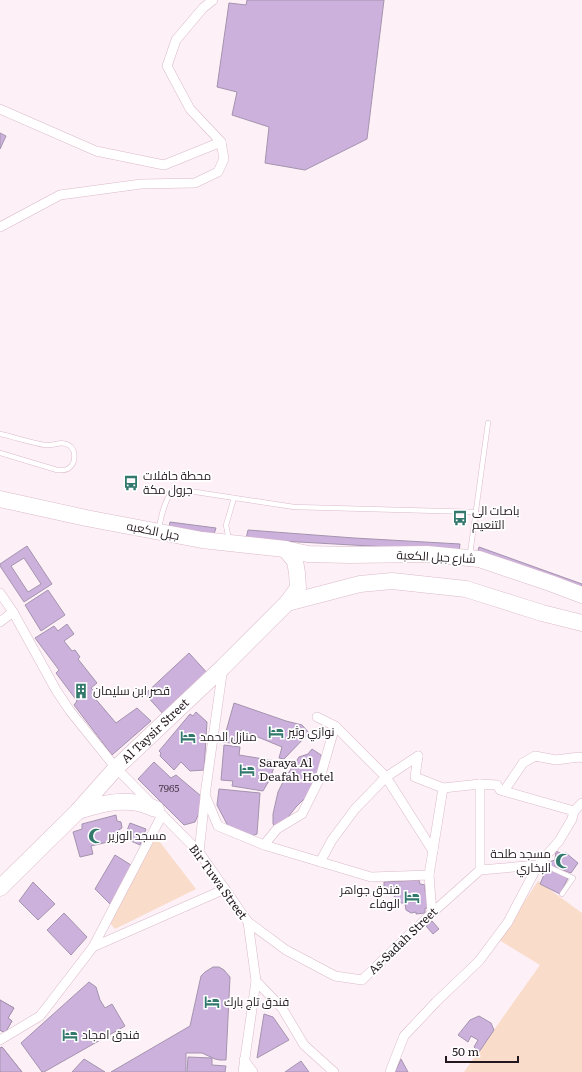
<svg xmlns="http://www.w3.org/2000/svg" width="582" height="1072" viewBox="0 0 582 1072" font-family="Literata,Cairo,serif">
<rect width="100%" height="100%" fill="#fdf0f6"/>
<!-- green -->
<g fill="#fadccb">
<path d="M156,837L196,889L115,929L110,923Z"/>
<path d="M538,881L582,913V1072H464L540,965L499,940Z"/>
</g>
<!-- building -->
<g fill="#cdb1dd" stroke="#a493ae" fill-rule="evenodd">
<path d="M247,0H384L367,139L305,170L265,163L269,127L232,115L237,92L217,87L229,3L246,5Z"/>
<path d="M0,133L6,136L0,149Z"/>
<path d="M170,522L216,528L214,534L169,527Z"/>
<path d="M248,530L354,538L460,544L459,551L246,539Z"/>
<path d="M27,546L52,584L24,602L0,566V564ZM24,558L41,584L28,592L11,566Z"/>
<path d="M479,547L582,584V590L477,554Z"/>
<path d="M48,590L65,615L41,631L25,605Z"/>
<path d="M67,624L74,634L64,641L72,651L75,650L80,657L78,659L97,683L91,688L96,693L93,696L116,723L137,708L151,721L112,755L74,705L77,701L56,673L59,670L35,638L54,626L58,631Z"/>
<path d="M189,653L209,675L165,716L145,694Z"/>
<path d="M234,703L286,721L302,725L309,733L284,759L279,758L282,747L241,730L239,744L223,742Z"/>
<path d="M196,712L207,722L204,770L190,771L181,762L174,770L160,756L161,753L159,751L190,714L193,716Z"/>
<path d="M224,745L240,747L239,755L276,761L270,779L263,791L232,786L233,781L221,780Z"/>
<path d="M312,749L321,755L322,762L311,792L296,807L281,826L276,828L273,824V814L278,792L285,778L299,757L308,754Z"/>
<path d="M154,762L171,778L176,775L201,796L199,813L195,822L184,825L138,779Z"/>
<path d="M219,789L260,793L257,834L252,836L229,828L217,805Z"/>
<path d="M116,815L117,821L121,822L122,828L117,831L116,840L91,846L93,854L80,857L73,832L82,829V824Z"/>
<path d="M130,823L146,829L140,845L124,838Z"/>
<path d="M556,851L562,854L566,853L578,863L571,873L551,866L549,864V862L555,860Z"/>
<path d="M115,855L131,865L111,905L95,889Z"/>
<path d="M547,868L568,878L560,894L540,884Z"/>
<path d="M419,880L420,884L425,885V892L427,893L428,908H425V913L416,914V912L411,913L406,910L405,903H401L394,896L391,895L384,888V882Z"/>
<path d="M33,882L55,904L38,920L19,901Z"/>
<path d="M64,913L87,937L71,955L47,930Z"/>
<path d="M432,921L439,929L433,934L426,926Z"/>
<path d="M213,967H219L224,970L230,977L226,1060H220L215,1059L202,1053H186V1072H111L190,1026L201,976L205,972Z"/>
<path d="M89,982L96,987L100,1000L105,1008L112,1004L125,1026L44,1072H42L21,1043Z"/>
<path d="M0,1000L14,1008L8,1018L12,1021L5,1033L0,1030Z"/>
<path d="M0,1000L14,1008L8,1018L12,1021L5,1033L0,1030Z"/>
<path d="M264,1014L273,1017L289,1040L257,1058Z"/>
<path d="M479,1016L491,1023L494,1030L479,1052L474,1047L478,1040L471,1036L468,1042L458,1035L470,1020Z"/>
<path d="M2,1047L22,1072H0V1048Z"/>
<path d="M2,1047L22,1072H0V1048Z"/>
<path d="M188,1057L212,1058V1065L226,1066L225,1072H187Z"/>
<path d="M84,1059L105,1072H72Z"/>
<path d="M401,1059L408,1072H395Z"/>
<path d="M301,1061L309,1072H285Z"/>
</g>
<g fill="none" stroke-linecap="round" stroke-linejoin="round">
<!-- lane casing -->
<g stroke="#dbbacb" stroke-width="5.5">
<g id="lane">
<path d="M0,434C14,437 32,443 45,445C54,446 62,440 70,446C76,451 76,463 69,468C66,471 62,470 57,470L0,453"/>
<path d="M159,528C161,517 165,495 176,489L294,507L476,512"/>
<path d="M229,540L226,525L234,498"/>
<path d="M470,554L488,423"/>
<path d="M540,863L573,878L562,894"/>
</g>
</g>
<!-- street casing -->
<g stroke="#dbbacb" stroke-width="10">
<g id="street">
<path d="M0,109L96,151L164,165L221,142"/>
<path d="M0,227L60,195L141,184L195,183L218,172L224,159L221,142L190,109L167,66L176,40L203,8L213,0"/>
<path d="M0,593L13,612L56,690L70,711L116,768L199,852L248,922L256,981L243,1072"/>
<path d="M0,622L13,612"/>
<path d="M223,667L205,795L218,826L264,845L277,829L302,814L320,778L335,726"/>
<path d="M317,717L335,726L386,777L433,851"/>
<path d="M418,756L415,777L443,788"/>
<path d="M504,791L523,763L535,756L556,760L579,757L582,758"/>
<path d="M264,845L371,877L429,875L432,913"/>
<path d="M199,852L205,797"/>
<path d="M320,862L332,840L355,809L386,777L418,756"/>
<path d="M480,870V784L497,785L500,790L574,811"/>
<path d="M429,875L443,788L480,784"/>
<path d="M248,922L286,950L335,976L362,980L432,913L480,870L538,865"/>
<path d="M93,947L225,889"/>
<path d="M256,981L282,1008L304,1045L334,1072"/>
<path d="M0,1040L40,1016L93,947L162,815"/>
<path d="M244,1060L253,1072"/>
<path d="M390,1072L404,1036L436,1002L479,961L508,922L538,865L559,841L572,819L574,811L582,803"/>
</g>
</g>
<!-- highway casing -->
<g stroke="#dbbacb" stroke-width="17">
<g id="highway">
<path d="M0,499L86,518L202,540L285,549L308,554L349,555L427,554L479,559L550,583L582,595"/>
<path d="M287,603L360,584L392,581L466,589L542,613L582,623"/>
<path d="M78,811C98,805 117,799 138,803C144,804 150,807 156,809"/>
<path id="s1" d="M0,888L77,812L116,768L223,667L287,603L298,588L297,573L295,561L285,549"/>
</g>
</g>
<!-- lane -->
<use href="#lane" stroke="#fff" stroke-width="4.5"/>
<!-- street -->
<use href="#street" stroke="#fff" stroke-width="9"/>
<!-- highway -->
<use href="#highway" stroke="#fff" stroke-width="16"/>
</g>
<!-- icons -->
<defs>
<g id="bus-bare" transform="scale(1.2)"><path d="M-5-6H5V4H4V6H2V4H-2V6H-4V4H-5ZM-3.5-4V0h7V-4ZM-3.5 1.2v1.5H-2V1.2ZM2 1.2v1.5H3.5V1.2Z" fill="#32786d" stroke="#fff" stroke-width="2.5" paint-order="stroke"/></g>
<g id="building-bare" transform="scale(1.2)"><path d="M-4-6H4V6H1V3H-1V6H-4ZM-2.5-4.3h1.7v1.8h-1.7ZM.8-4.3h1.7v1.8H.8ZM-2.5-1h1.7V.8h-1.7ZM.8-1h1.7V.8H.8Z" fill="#32786d" stroke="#fff" stroke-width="2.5" paint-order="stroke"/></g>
<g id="hotel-bare" transform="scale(1.2)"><path d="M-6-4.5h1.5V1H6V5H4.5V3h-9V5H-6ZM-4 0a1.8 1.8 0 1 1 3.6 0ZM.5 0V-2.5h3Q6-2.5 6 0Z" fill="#32786d" stroke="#fff" stroke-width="2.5" paint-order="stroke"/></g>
<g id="mosque-bare" transform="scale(1.2)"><path d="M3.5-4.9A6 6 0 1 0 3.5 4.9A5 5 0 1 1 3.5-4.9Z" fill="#32786d" stroke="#fff" stroke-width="2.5" paint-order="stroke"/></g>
</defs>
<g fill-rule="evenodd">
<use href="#bus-bare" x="131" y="483"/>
<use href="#bus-bare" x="460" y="518"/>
<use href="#building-bare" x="81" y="691"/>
<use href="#hotel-bare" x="276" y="732"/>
<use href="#hotel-bare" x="188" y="737"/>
<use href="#hotel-bare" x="247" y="770"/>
<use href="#mosque-bare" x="96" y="836"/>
<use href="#mosque-bare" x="563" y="861"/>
<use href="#hotel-bare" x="412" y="897"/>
<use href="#hotel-bare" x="212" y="1002"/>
<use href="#hotel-bare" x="70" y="1035"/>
</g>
<g text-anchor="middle" stroke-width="3.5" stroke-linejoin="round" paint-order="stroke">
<!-- number labels -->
<g font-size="10" fill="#4e3e4e">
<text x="169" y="792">7965</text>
</g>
<!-- poi labels -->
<g font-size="12" fill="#23181e" stroke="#fff" text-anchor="start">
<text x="143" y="480">محطة حافلات<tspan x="143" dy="14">جرول مكة</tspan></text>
<text x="472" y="515">باصات الى<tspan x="472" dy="14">التنعيم</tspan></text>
<text x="93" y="695">قصر ابن سليمان</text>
<text x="288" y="736">نوازي وثير</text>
<text x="200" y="741">منازل الحمد</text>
<text x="259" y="767">Saraya Al<tspan x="259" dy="14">Deafah Hotel</tspan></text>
<text x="108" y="840">مسجد الوزير</text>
<text x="551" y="858" text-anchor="end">مسجد طلحة<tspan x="551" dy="14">البخاري</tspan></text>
<text x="400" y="894" text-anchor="end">فندق جواهر<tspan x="400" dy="14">الوفاء</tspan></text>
<text x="224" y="1006">فندق تاج بارك</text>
<text x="82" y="1039">فندق امجاد</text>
</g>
<!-- street labels -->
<g font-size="12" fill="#23181e" stroke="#fff">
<text transform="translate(153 531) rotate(11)" y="4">جبل الكعبه</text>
<text transform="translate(436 557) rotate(3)" y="4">شارع جبل الكعبة</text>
<text dy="4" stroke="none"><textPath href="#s1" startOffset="221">Al Taysir Street</textPath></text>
<text transform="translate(218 882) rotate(54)" y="4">Bir Tuwa Street</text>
<text transform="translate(403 941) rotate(-44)" y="4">As-Sadah Street</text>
</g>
</g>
<!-- scale -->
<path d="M446 1056v6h72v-6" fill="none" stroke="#23181e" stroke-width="2"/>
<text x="452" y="1056" font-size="12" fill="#23181e" stroke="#ffffff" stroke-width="3" paint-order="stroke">50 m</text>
</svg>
